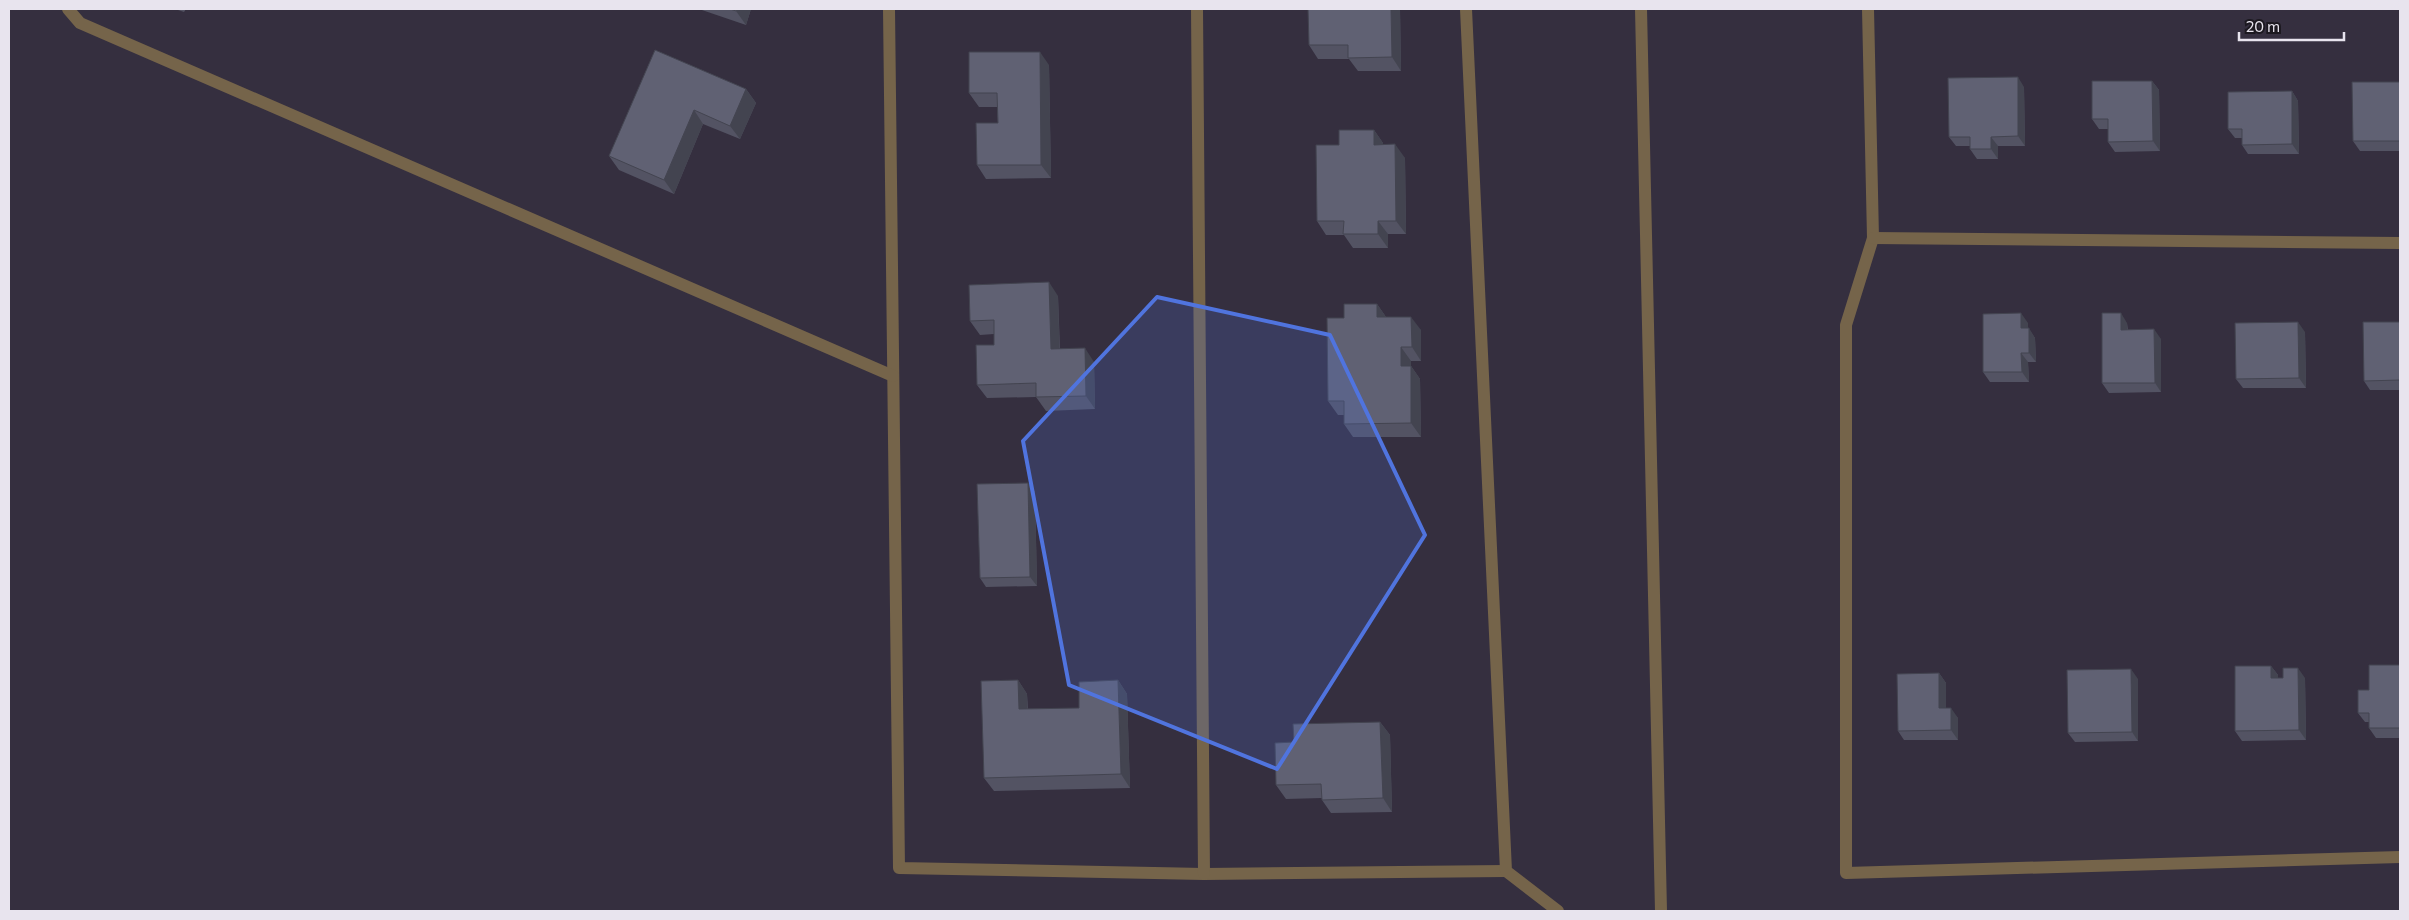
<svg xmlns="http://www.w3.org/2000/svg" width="2409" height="920" viewBox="0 0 2409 920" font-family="Commissioner,sans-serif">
<rect width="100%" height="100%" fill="#352f3f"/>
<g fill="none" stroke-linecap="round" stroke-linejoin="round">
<!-- service -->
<path stroke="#75644a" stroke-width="12" d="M889,9L899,868L1204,874L1506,871"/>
<!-- minor -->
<g stroke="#75644a" stroke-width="12">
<path d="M68,9L80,23L893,376"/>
<path d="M1197,9L1204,874"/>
<path d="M1466,9L1506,871L1558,911"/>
<path d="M1868,9L1873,238L1846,325V873L2400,857"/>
<path d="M1873,238L2400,243"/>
</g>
<!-- tertiary -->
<path stroke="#75644a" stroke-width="12" d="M1641,9L1661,911"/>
</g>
<!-- wall -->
<g fill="#535363">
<path d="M175,9H186L184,12Z"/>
<path d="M699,9H751L746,25Z"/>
<path d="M1400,9L1401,71H1358L1349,59H1318L1309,45Z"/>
<path d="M655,50L746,89L756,103L740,139L703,124L674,194L619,170L609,156Z"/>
<path d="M1049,65L1051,178L986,179L977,165L998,123L997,107H979L969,93Z"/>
<path d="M2152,81L2159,90L2160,151L2115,152L2108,142V129H2099L2092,119Z"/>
<path d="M2400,82V151H2360L2353,141Z"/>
<path d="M2024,87L2025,146H1998V159H1977L1970,149V146H1956L1949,137Z"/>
<path d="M2292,91L2298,101L2299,154H2248L2242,145V138H2235L2228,129Z"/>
<path d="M1374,130L1383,143V145L1405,158L1406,234H1388V248H1353L1344,235H1326L1317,221L1339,145Z"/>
<path d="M1058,296L1060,349L1094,362L1095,409L1046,411L1036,397L987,398L977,385L994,345V334L980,335L970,321Z"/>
<path d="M1377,304L1386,317L1421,330V361H1411V366L1420,379L1421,437H1353L1344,424V415H1338L1328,401L1344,318Z"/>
<path d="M2400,322V390H2370L2364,381Z"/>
<path d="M2028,323V328L2035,338L2036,362H2028L2029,382H1990L1983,372Z"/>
<path d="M2127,323L2128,330L2161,339V392L2109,393L2102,383Z"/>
<path d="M2305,332L2306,388H2243L2236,379Z"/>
<path d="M1028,483L1035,492L1037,586L986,587L980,578Z"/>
<path d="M2400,665V738H2376L2369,728V722H2365L2358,713L2369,690Z"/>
<path d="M2271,666L2278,675V678H2305L2306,740L2242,741L2235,731Z"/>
<path d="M1939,673L1946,683V708L1958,718V740H1904L1898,731Z"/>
<path d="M2138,679V741L2075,742L2068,733Z"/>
<path d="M1018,680L1027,694L1028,709L1079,708L1118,680L1127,694L1130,788L994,791L984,778Z"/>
<path d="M1380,722L1390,735L1392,812L1331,813L1322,800V798L1286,799L1276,785L1294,742Z"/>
</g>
<!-- shaded-wall -->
<g fill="#434450">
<path d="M737,9H751L746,25L736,11Z"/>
<path d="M1391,9H1400L1401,71L1392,57Z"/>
<path d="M1040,52L1049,65L1051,178L1041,165Z"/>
<path d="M2018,77L2024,87L2025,146L2018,136Z"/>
<path d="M2152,81L2159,90L2160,151L2153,141Z"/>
<path d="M746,89L756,103L740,139L730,126Z"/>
<path d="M2292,91L2298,101L2299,154L2292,144Z"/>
<path d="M694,110L703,124L674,194L664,180Z"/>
<path d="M1374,130L1383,143L1384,158L1374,145Z"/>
<path d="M1991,137L1998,146V159L1991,149Z"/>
<path d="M1395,144L1405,158L1406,234L1396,221Z"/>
<path d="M1378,221L1388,234V248L1378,234Z"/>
<path d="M1049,282L1058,296L1060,363L1051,349Z"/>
<path d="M1377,304L1386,317H1377Z"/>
<path d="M2021,313L2028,323V338L2021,328Z"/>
<path d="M2121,313L2127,323L2128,339L2121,330Z"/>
<path d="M1411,317L1421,330V361L1412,347Z"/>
<path d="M2298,322L2305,332L2306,388L2299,378Z"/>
<path d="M2029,328L2035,338L2036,362L2029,353Z"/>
<path d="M2154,329L2161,339V392L2155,383Z"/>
<path d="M1401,347L1411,361V366L1420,379L1421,437L1411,423L1401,366Z"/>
<path d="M1085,348L1094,362L1095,409L1086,396Z"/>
<path d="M2021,353L2028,362L2029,382L2022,372Z"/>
<path d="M1028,483L1035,492L1037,586L1030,577Z"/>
<path d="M2271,666L2278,675V688L2271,678Z"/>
<path d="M2298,668L2305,678L2306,740L2299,730Z"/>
<path d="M2131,669L2138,679V741L2132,732Z"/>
<path d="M1939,673L1946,683V718L1939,708Z"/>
<path d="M1018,680L1027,694L1028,723L1019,709Z"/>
<path d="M1118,680L1127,694L1130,788L1121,774Z"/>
<path d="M1951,708L1958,718V740L1951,730Z"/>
<path d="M1380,722L1390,735L1392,812L1383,798Z"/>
</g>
<!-- building -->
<g fill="#606173" stroke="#434450">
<path d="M730,9H737L736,11Z"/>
<path d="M1308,9H1391L1392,57L1348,58V45H1309Z"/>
<path d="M655,50L746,89L730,126L694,110L664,180L609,156Z"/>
<path d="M969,52H1040L1041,165H977L976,123H998L997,93H969Z"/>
<path d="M2018,77V136L1991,137V149H1970V137H1949L1948,78Z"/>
<path d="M2092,81H2152L2153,141L2108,142V119H2092Z"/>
<path d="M2352,82H2400V141H2353Z"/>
<path d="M2292,91V144L2242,145V129H2228V92Z"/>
<path d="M1339,130H1374V145L1395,144L1396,221H1378V234H1343L1344,221H1317L1316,145H1339Z"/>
<path d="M1049,282L1051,349L1085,348L1086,396L1036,397V383L977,385L976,345H994V320L970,321L969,285Z"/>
<path d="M1344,304H1377V317H1411L1412,347H1401V366H1411V423L1344,424V401H1328L1327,318H1344Z"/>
<path d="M2021,313V328H2029V353H2021L2022,372H1983V314Z"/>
<path d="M2102,313H2121V330L2154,329L2155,383H2102Z"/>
<path d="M2298,322L2299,378L2236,379L2235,323Z"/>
<path d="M2363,322H2400V380L2364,381Z"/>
<path d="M1028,483L1030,577L980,578L977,484Z"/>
<path d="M2369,665H2400V728H2369V713H2358V690H2369Z"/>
<path d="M2235,666H2271V678H2283V668H2298L2299,730L2235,731Z"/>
<path d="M2131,669L2132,732L2068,733L2067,670Z"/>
<path d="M1939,673V708H1951V730L1898,731L1897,674Z"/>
<path d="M1018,680L1019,709L1079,708V682L1118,680L1121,774L984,778L981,681Z"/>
<path d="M1380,722L1383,798L1322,800L1321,784L1276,785L1275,743L1294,742L1293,724Z"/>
</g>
<!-- marked area -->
<path fill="#5074de" fill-opacity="0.2" stroke="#5074de" stroke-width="4" stroke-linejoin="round" d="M1157,297L1330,335L1425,535L1277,769L1069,685L1023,441Z"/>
<!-- border -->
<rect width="2409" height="920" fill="none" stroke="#e8e4ee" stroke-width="20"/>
<!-- scale -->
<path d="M2239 32v8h105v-8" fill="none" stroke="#e8e4ee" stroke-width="2.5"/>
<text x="2246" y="32" font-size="15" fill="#e8e4ee" stroke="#1c1920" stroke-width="4" paint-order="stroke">20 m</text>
</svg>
